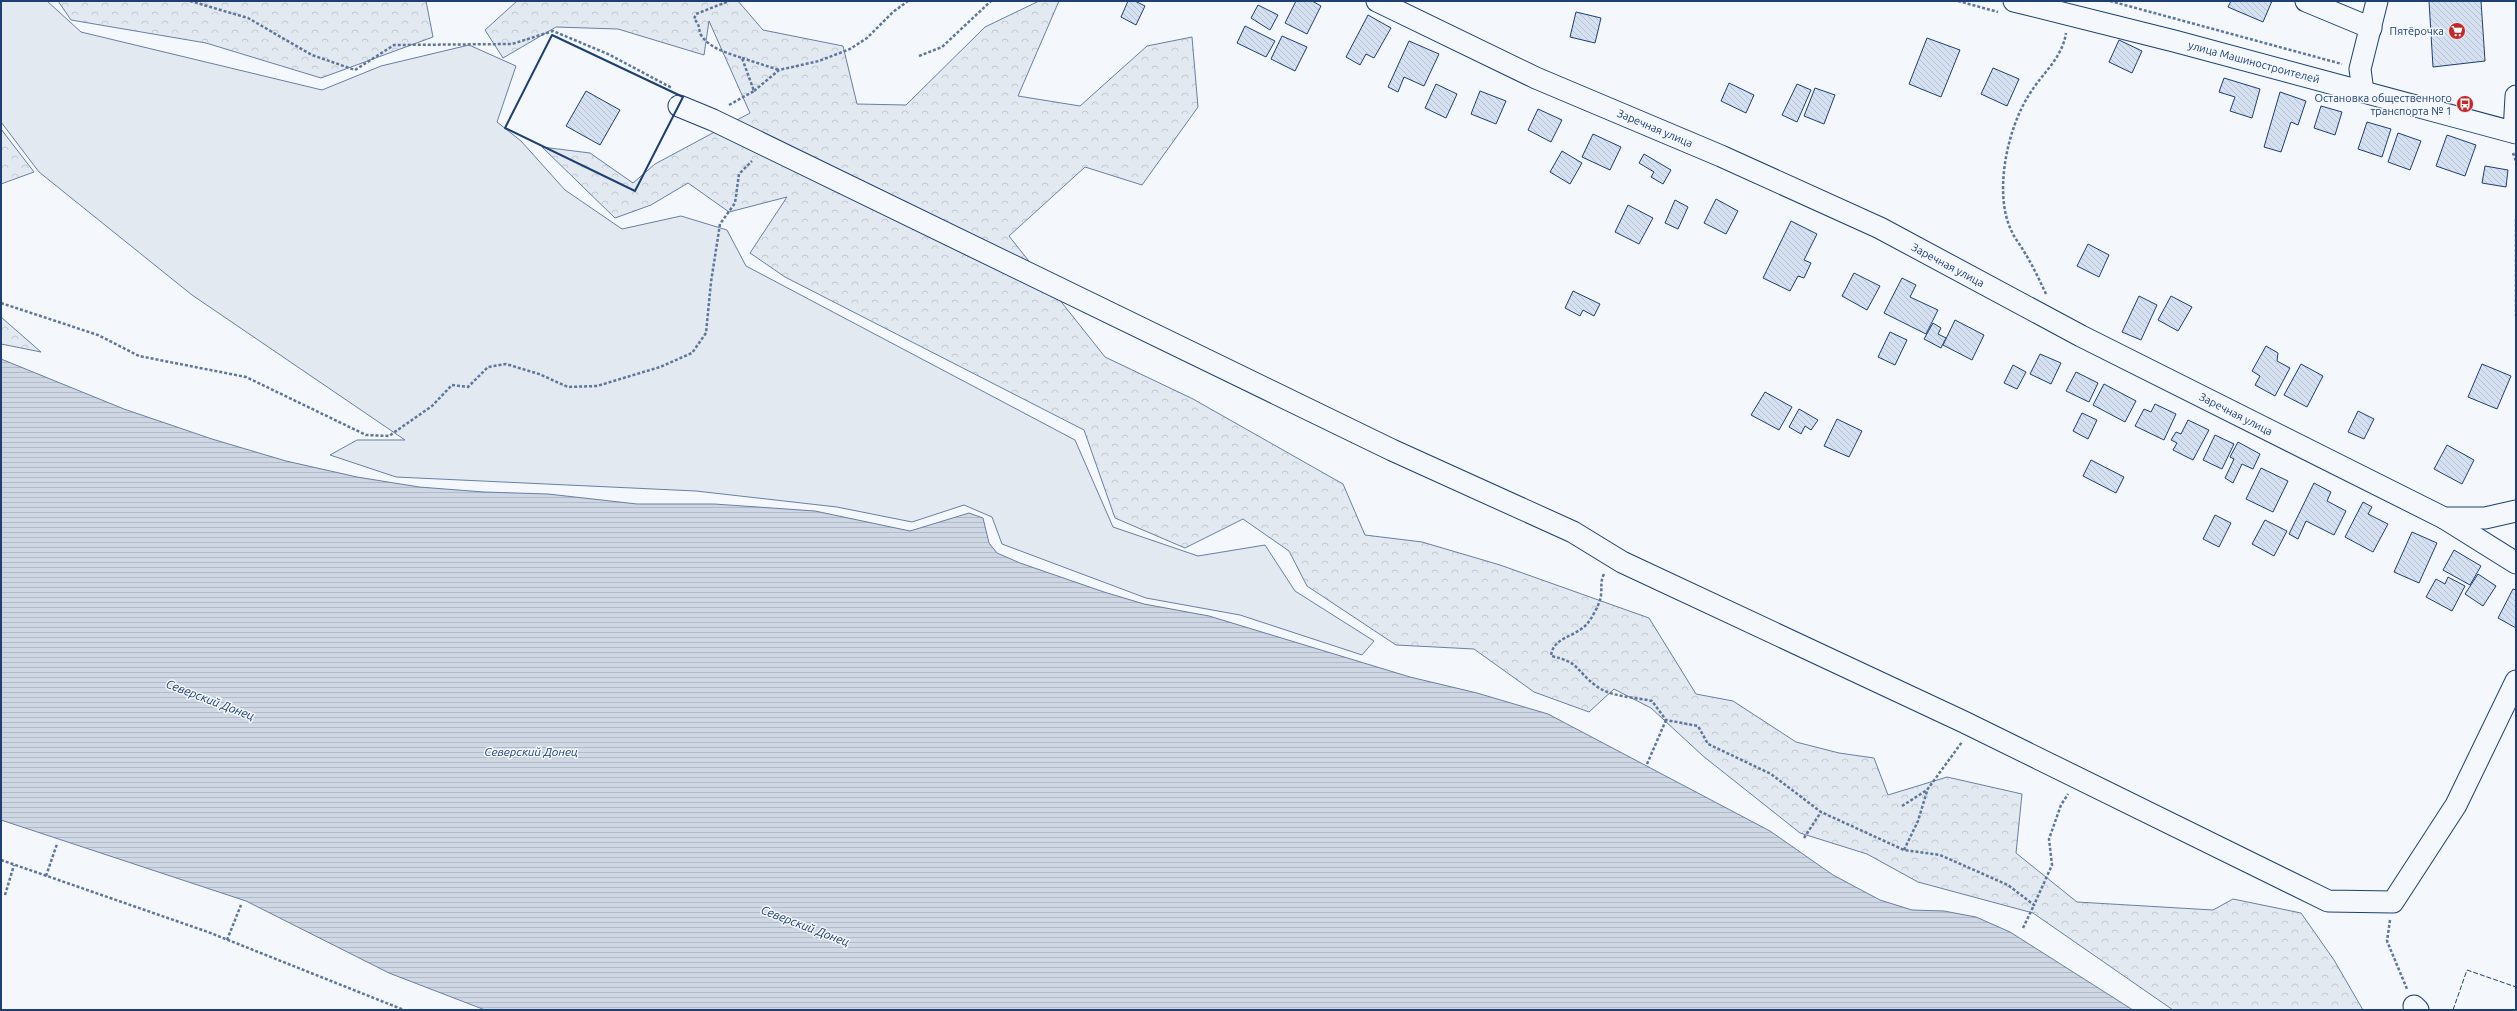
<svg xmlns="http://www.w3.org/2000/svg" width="2517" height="1011" viewBox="0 0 2517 1011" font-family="Ubuntu,sans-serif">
<defs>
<pattern id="forest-crowns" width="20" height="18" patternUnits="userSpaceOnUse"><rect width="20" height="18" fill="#e3e9f0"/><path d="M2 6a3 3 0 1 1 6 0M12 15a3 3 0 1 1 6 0" fill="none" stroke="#c2c9d1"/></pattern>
<pattern id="water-rules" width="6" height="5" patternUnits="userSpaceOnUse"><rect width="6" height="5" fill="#cfd7e4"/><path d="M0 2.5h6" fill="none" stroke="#b1bac7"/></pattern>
<pattern id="building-back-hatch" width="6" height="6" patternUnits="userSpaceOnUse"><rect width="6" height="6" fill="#d5e0f0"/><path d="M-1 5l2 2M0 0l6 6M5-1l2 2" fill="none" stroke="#b6c1d1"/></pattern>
</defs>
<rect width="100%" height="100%" fill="#f4f7fb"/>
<!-- grass -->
<path fill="#e3e9f0" stroke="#687fa3" d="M1,1H47L81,32L322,90L381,66L469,45L516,66L497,122L521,141L565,190L622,229L681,216L727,230L746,266L1075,440L1113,527L1198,556L1265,545L1295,591L1374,641L1362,655L1240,615L1146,598L1002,544L992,517L964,505L912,522L837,507L696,491L396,477L330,455L357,440H405L192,295L39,172L1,122Z"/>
<!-- forest -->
<g fill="url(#forest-crowns)" stroke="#687fa3">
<path d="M58,1H426L433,37L321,78L206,43L71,20Z"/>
<path d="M517,1H738L763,30L843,46L857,104L906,105L985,27L1039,1H1059L1018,96L1080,106L1147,46L1192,37L1198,107L1142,185L1085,167L1009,236L1105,357L1193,399L1343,484L1365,535L1422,542L1500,565L1649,618L1696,694L1733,701L1796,742L1839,753L1874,758L1888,795L1947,777L2022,794L2016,853L2077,902L2213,910L2233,899L2301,913L2334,960L2363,1010H2173L2033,913L1918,882L1867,854L1800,833L1703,756L1651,708L1614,689L1589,712L1534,692L1474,649L1396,645L1307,586L1289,551L1243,519L1185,548L1115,518L1084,430L785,277L750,253L787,197L729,212L688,183L651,205L615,218L542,147L590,153L633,183L655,164L750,113L709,21L704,55L618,29L556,27L503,58L485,30Z"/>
<path d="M1,129L34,172L1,184Z"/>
<path d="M1,317L41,352L1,344Z"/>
</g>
<!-- water -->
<path fill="url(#water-rules)" stroke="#687fa3" d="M1,359L124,409L212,439L286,461L357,477L419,487L484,492L548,494L637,504H714L815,511L910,531L969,513L983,518L989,543L997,553L1020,563L1104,592L1144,604L1209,616L1410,677L1477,693L1548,714L1770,831L1833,875L1880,900L1912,910L1944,911L1976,917L2010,932L2133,1010H485L389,973L246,901L1,820Z"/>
<!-- building -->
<g fill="url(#building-back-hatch)" stroke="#1d3f73">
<path d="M1128,1H1135L1145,6L1136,25L1121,17Z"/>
<path d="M1296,1H1312L1321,6L1307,34L1285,23Z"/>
<path d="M2231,1H2272L2263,22L2228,7Z"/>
<path d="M2429,1H2481L2485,61L2433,67Z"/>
<path d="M1258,5L1278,15L1270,30L1251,18Z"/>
<path d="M1576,12L1601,18L1595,43L1570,37Z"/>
<path d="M1368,15L1391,28L1374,58L1366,54L1360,65L1346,57Z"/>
<path d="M1245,26L1275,41L1266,57L1237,43Z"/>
<path d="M1282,36L1307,47L1295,71L1271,59Z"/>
<path d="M1927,38L1960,50L1941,97L1909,84Z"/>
<path d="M2119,40L2142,51L2132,73L2109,62Z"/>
<path d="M1409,41L1439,54L1424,86L1404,77L1398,92L1388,87Z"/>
<path d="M1993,68L2019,79L2007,106L1981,94Z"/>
<path d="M2224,78L2260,89L2252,118L2230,111L2235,97L2219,92Z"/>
<path d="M1729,83L1754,95L1746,113L1721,101Z"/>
<path d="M1436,84L1457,94L1446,118L1425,108Z"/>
<path d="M1797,84L1811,90L1797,122L1782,115Z"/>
<path d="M1815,88L1835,95L1824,124L1804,116Z"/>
<path d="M586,91L620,110L600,145L566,126Z"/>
<path d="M1480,91L1506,101L1496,124L1471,114Z"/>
<path d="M2280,92L2306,101L2298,125L2291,122L2281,152L2264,147Z"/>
<path d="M2321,106L2342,112L2335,135L2314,128Z"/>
<path d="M1538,109L1562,120L1551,142L1528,130Z"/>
<path d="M2367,122L2391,129L2382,157L2358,149Z"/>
<path d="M2398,133L2421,141L2410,170L2388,162Z"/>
<path d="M1593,134L1621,147L1610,170L1582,157Z"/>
<path d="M2447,135L2476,145L2465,176L2436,166Z"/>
<path d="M1562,151L1582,163L1570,184L1550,172Z"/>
<path d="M1644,154L1671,170L1663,184L1651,177L1654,172L1639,163Z"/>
<path d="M2485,166L2508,170L2506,187L2482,183Z"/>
<path d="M1716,199L1738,211L1726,234L1704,223Z"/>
<path d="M1675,200L1688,207L1678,229L1665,223Z"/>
<path d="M1628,205L1653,218L1639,244L1615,232Z"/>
<path d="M1791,221L1817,234L1804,260L1811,263L1804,278L1798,276L1790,291L1763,278Z"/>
<path d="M2088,244L2109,255L2099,277L2077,266Z"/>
<path d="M1854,273L1880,286L1867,310L1842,296Z"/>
<path d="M1902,278L1916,285L1910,297L1938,310L1926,334L1884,313Z"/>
<path d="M1573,291L1600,304L1594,316L1583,310L1580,316L1565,308Z"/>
<path d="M2139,296L2157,305L2141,340L2122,332Z"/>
<path d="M2171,296L2192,307L2178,331L2158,320Z"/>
<path d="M1955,320L1984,335L1972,360L1943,345Z"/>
<path d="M1933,323L1941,328L1938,334L1946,338L1941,348L1924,339Z"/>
<path d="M1890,332L1907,340L1895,365L1878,357Z"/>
<path d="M2266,346L2278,353L2277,361L2290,368L2275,396L2255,385L2260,376L2252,371Z"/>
<path d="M2040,354L2061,363L2051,384L2030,374Z"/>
<path d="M2301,364L2323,376L2307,407L2284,395Z"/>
<path d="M2482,364L2511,376L2497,409L2468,397Z"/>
<path d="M2013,365L2026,372L2017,389L2004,383Z"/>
<path d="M2076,372L2098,383L2089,402L2066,391Z"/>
<path d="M2104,384L2136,401L2125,422L2093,405Z"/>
<path d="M1765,392L1792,407L1779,430L1751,415Z"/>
<path d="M2155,404L2176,414L2164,440L2135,426L2144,409L2151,412Z"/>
<path d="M1799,409L1818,420L1811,430L1805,426L1801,434L1789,427Z"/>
<path d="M2358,411L2374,419L2364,439L2348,432Z"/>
<path d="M2082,413L2097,420L2088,439L2073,431Z"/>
<path d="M1837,419L1862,431L1849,457L1824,446Z"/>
<path d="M2188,420L2209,430L2193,460L2173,450L2177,443L2171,440L2176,432L2181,434Z"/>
<path d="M2215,435L2234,444L2222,469L2203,460Z"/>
<path d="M2238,442L2260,454L2253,469L2242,464L2233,483L2225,478L2234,459L2230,457Z"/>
<path d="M2447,445L2474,460L2462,484L2434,469Z"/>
<path d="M2091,460L2124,477L2116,493L2083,476Z"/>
<path d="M2261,468L2288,481L2273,512L2246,499Z"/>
<path d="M2314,483L2331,492L2327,501L2346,511L2334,535L2306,521L2298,539L2289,534Z"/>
<path d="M2363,502L2372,507L2368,514L2388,524L2373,552L2345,537Z"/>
<path d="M2215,515L2231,523L2219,547L2203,539Z"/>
<path d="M2265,520L2287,531L2274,556L2252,544Z"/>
<path d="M2412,532L2437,543L2419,583L2394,572Z"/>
<path d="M2454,550L2481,566L2470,585L2443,570Z"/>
<path d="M2478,574L2496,586L2483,606L2465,594Z"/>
<path d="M2448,577L2465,586L2452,611L2426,597L2436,579L2445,584Z"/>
<path d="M2513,589L2516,590V628L2498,618Z"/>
</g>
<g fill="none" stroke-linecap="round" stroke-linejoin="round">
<!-- minor casing -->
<g stroke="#1d3f73" stroke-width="23">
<g id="minor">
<path d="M1377,1L1536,78L1721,156L1880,228L2081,336L2444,518H2485L2516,511"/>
<path d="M2014,1L2174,41L2516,133"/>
<path d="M2306,1L2371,28"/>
<path d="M2363,92L2360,69L2377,1"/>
<path d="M679,106L713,120L1392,450L1573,532L1622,562L1964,722L2328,901L2393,902L2456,805L2516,681"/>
<path d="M2514,132L2516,96"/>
<path d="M2444,518L2516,563"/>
<path d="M2414,1006L2418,1010"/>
</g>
</g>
<!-- path -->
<g stroke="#5e769c" stroke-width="2.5" stroke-dasharray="3 2" stroke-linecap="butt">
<path d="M190,1L248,18L312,55L355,70L394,45L512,44L553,31L608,54L672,88"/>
<path d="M1958,1L1998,12"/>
<path d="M2110,1L2342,64"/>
<path d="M919,56L942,47L991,1"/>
<path d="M742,58L779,70"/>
<path d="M754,91L779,70L819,61L850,49L867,38L893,12L908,1"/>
<path d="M729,105L754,91L742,58C728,53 710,49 701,35C698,29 701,26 694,19L696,14L729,1"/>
<path d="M2513,153L2516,161"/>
<path d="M2516,219V316"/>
<path d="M2046,294C2039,279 2032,264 2023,250C2020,244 2015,239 2012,232C1993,195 2007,129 2029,95C2042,73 2062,59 2066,33"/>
<path d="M1,303L98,335L139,356L246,377L366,435L389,436L432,406L452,385L468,387L488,367L506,364L539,374L568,387L597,386L660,367L692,353L706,333L711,282L720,224L735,203L739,174L752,161"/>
<path d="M1604,574C1600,582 1602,587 1601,595C1601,602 1591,620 1586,625C1573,638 1553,637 1551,656C1580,662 1576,671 1595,685C1609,697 1634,697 1652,701L1666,720L1698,726L1708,744L1771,774L1821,812L1904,850L1940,855L2008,885L2034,905L2052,865L2049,839L2061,805L2068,794"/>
<path d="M1647,764L1666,720"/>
<path d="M1902,806L1927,790L1962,742"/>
<path d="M1804,838L1821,812"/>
<path d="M1904,850L1918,821L1927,791"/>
<path d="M1,860L208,932L404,1010"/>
<path d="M46,876L57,844"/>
<path d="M5,895L14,865"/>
<path d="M2390,920L2387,941L2407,989"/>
<path d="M2023,928L2034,905"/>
<path d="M227,940L241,905"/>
</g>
<!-- minor -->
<use href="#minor" stroke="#f4f7fb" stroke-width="21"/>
<!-- fence -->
<path stroke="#1d3f73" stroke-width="1" stroke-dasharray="5 2" stroke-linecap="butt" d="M2453,1010L2467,970L2516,987"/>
<!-- wall -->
<path stroke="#1d3f73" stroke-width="2" d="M552,35L683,97L635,191L505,128Z"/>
</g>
<!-- icons -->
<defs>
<g id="supermarket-disc" transform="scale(0.9)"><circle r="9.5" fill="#c62828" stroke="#f4f7fb"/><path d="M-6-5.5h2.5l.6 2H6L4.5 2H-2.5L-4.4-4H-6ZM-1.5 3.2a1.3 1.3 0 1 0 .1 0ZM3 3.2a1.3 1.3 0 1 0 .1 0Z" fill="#fff"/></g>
<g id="bus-disc" transform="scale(0.9)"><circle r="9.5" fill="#c62828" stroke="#f4f7fb"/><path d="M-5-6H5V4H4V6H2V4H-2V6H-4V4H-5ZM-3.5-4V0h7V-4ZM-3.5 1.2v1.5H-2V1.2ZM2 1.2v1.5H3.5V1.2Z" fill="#fff"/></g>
</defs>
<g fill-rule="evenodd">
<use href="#supermarket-disc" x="2457" y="31"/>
<use href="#bus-disc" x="2465" y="104"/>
</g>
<g text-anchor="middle" stroke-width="3" stroke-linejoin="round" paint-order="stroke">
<!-- poi labels -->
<g font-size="11" fill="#1d3f73" stroke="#f4f7fb" text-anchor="end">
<text x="2444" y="35">Пятёрочка</text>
<text x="2452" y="102">Остановка общественного<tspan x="2452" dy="13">транспорта № 1</tspan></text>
</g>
<!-- street labels -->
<g font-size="11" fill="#1d3f73" stroke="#f4f7fb">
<text transform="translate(2254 62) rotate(15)" y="4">улица Машиностроителей</text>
<text transform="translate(1655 128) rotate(23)" y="4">Заречная улица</text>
<text transform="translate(1948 265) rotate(28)" y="4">Заречная улица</text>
<text transform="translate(2236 414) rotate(27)" y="4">Заречная улица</text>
</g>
<!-- water labels -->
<g font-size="12" font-style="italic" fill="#1d3f73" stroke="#f4f7fb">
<text transform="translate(210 700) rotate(21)" y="4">Северский Донец</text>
<text x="531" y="756">Северский Донец</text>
<text transform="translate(805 926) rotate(21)" y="4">Северский Донец</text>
</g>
</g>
<!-- border -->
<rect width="2517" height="1011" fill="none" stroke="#1d3f73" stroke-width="4"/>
</svg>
